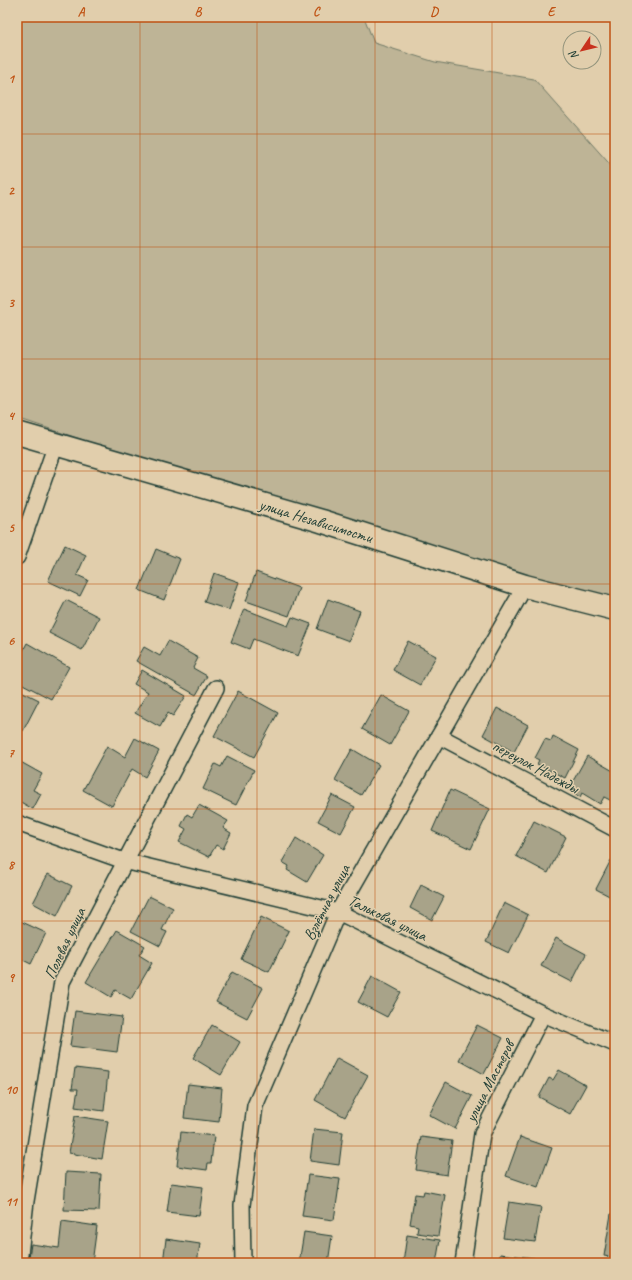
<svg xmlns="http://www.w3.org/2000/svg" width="632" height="1280" viewBox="0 0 632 1280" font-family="Caveat,sans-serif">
<rect width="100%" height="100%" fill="#e1ceac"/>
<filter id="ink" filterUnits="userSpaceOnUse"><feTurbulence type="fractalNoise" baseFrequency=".025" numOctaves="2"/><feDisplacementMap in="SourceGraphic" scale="8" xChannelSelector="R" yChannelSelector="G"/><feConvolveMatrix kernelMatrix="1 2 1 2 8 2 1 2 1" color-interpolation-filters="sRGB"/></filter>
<g filter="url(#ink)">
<!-- green -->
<path fill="#beb496" stroke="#6e7865" d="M17,17H364L374,43L435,62L534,79L615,170V605L525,586L17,418Z"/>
<!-- building -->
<g fill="#a8a389" stroke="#1f3d34">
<path d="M65,545L86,555L77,575L88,580L80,596L48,581Z"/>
<path d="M156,549L180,559L164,600L139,590Z"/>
<path d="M256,572L299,588L289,616L246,601Z"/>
<path d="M214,573L239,582L229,610L204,602Z"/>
<path d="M328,599L360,611L349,641L317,629Z"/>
<path d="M66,600L99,617L82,650L49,633Z"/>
<path d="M244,609L288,626L292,617L311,624L298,656L253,639L249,649L231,642Z"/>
<path d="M168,641L198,658L193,668L207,676L196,695L136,661L144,647L160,656Z"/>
<path d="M408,641L436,656L420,685L393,670Z"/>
<path d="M27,643L69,667L51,699L17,681V662Z"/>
<path d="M142,670L186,696L173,716L168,713L160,727L135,713L148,692L134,684Z"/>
<path d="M17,689L39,700L23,731L17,727Z"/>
<path d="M238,691L278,713L254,757L214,736Z"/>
<path d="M381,695L409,711L390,745L362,729Z"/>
<path d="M497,708L528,725L514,752L483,735Z"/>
<path d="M553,736L579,750L565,778L537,764L539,760L535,758L545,739L551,741Z"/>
<path d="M135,738L159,751L145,777L132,769L112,806L83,790L107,746L125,757Z"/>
<path d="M352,749L379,765L361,795L335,780Z"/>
<path d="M227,756L254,770L236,805L203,789L215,764L221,767Z"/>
<path d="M587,756L615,772V796L612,801L604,797L600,804L582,793L580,797L568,790Z"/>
<path d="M17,760L42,774L33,790L41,794L33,809L17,800V792L19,788L17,787Z"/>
<path d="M450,790L490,809L471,849L432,831Z"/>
<path d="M332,795L355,807L341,833L318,821Z"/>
<path d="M199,805L228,821L223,828L231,833L223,849L216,845L209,857L179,842L186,829L181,826L187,814L192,817Z"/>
<path d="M534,821L566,837L548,873L516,856Z"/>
<path d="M296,838L323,855L307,882L287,870L289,866L282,862Z"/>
<path d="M611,860L615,862V899L596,889Z"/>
<path d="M48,874L72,886L57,916L33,903Z"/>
<path d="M421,885L444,897L432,920L410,908Z"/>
<path d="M149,896L173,908L162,930L167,932L160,946L131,931Z"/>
<path d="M504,903L528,915L509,953L486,942Z"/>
<path d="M261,917L289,931L269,972L241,959Z"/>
<path d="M20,921L46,933L31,964L17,957V928Z"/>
<path d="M117,930L145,946L139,955L152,963L131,999L115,990L111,997L86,982Z"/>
<path d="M556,938L586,954L572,982L541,966Z"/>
<path d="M232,972L263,988L247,1018L216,1002Z"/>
<path d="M372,976L401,992L387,1017L358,1002Z"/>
<path d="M75,1011L122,1017L117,1052L70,1046Z"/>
<path d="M212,1025L240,1042L221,1075L193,1058Z"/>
<path d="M477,1025L503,1038L484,1074L459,1060Z"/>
<path d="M337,1058L368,1075L345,1117L315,1100Z"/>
<path d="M75,1068L108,1072L104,1111L75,1107L78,1089H72Z"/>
<path d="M559,1070L586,1085L570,1114L539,1097L549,1078L553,1080Z"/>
<path d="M446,1082L472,1096L455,1129L429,1115Z"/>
<path d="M188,1084L222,1088L219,1122L184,1118Z"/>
<path d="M75,1116L108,1121L102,1159L69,1153Z"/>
<path d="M314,1129L343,1132L339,1165L310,1161Z"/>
<path d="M181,1132L214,1136L211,1163H208L207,1170L177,1166Z"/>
<path d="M421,1137L452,1141L447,1175L416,1170Z"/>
<path d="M520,1137L552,1148L538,1187L506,1176Z"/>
<path d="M66,1172L101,1174L99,1211L64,1210Z"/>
<path d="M308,1175L340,1179L334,1220L302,1216Z"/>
<path d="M171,1183L203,1187L199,1216L167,1212Z"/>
<path d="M424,1191L445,1195L438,1236L417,1233L418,1226L410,1224L415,1194L423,1195Z"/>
<path d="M509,1202L541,1207L535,1242L503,1238Z"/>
<path d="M611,1214H615V1258L604,1256Z"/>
<path d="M62,1221L97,1226L92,1263H28L31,1244L59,1248Z"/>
<path d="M304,1232L332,1236L328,1263H299Z"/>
<path d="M407,1235L440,1240L436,1263H403Z"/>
<path d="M166,1239L200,1244L197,1263H163Z"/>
<path d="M500,1254L534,1258L533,1263H499Z"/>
</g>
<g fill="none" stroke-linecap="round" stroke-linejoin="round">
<!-- minor casing -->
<g stroke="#1f3d34" stroke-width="18">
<g id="minor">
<path d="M17,557L56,444"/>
<path d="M439,736L615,829"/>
<path d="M17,823L124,861L338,912L543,1014L615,1044"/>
<path d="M19,1263L26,1201L62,982L216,688"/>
<path d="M243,1263L242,1205L255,1106L338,912L525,586"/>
<path d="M463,1263L482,1134L543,1014"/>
</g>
</g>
<!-- secondary casing -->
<g stroke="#1f3d34" stroke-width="25">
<path id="secondary" d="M17,433L321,521L525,586L615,609"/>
</g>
<!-- minor -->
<use href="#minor" stroke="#e1ceac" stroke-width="15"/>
<!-- secondary -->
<use href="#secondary" stroke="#e1ceac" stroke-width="22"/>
</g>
</g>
<!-- grid -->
<path fill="none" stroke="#c05314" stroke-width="1" stroke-opacity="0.55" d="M140,17V1263M257,17V1263M375,17V1263M492,17V1263M17,134H615M17,247H615M17,359H615M17,471H615M17,584H615M17,696H615M17,809H615M17,921H615M17,1033H615M17,1146H615"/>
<g text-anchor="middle" stroke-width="3" stroke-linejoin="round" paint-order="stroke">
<!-- street labels -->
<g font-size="16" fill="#1f3d34" stroke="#e1ceac">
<text transform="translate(316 520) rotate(17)" y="6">улица Независимости</text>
<text transform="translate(536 766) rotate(28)" y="6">переулок Надежды</text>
<text transform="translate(326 902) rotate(-63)" y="6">Взлётная улица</text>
<text transform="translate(388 917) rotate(26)" y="6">Тальковая улица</text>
<text transform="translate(64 943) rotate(-65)" y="6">Полевая улица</text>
<text transform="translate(489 1081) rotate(-63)" y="6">улица Мастеров</text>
</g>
</g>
<!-- margin -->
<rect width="632" height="1280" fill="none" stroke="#e1ceac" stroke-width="44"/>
<!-- north arrow -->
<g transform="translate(582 50) rotate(235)"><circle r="19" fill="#e1ceac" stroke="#93947c"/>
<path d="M0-3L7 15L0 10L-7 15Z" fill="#c8321e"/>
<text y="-6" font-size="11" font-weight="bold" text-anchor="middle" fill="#1f3d34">N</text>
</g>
<rect x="22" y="22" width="588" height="1236" fill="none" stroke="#c05314" stroke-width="1.5"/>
<g font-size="13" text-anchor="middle" font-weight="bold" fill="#c05314">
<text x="81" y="16">A</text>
<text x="198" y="16">B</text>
<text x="316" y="16">C</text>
<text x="434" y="16">D</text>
<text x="551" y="16">E</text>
<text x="11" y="83">1</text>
<text x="11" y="195">2</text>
<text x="11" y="307">3</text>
<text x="11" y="420">4</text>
<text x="11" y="532">5</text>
<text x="11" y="645">6</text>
<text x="11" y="757">7</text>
<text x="11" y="869">8</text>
<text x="11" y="982">9</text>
<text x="11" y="1094">10</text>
<text x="11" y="1206">11</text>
</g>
</svg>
